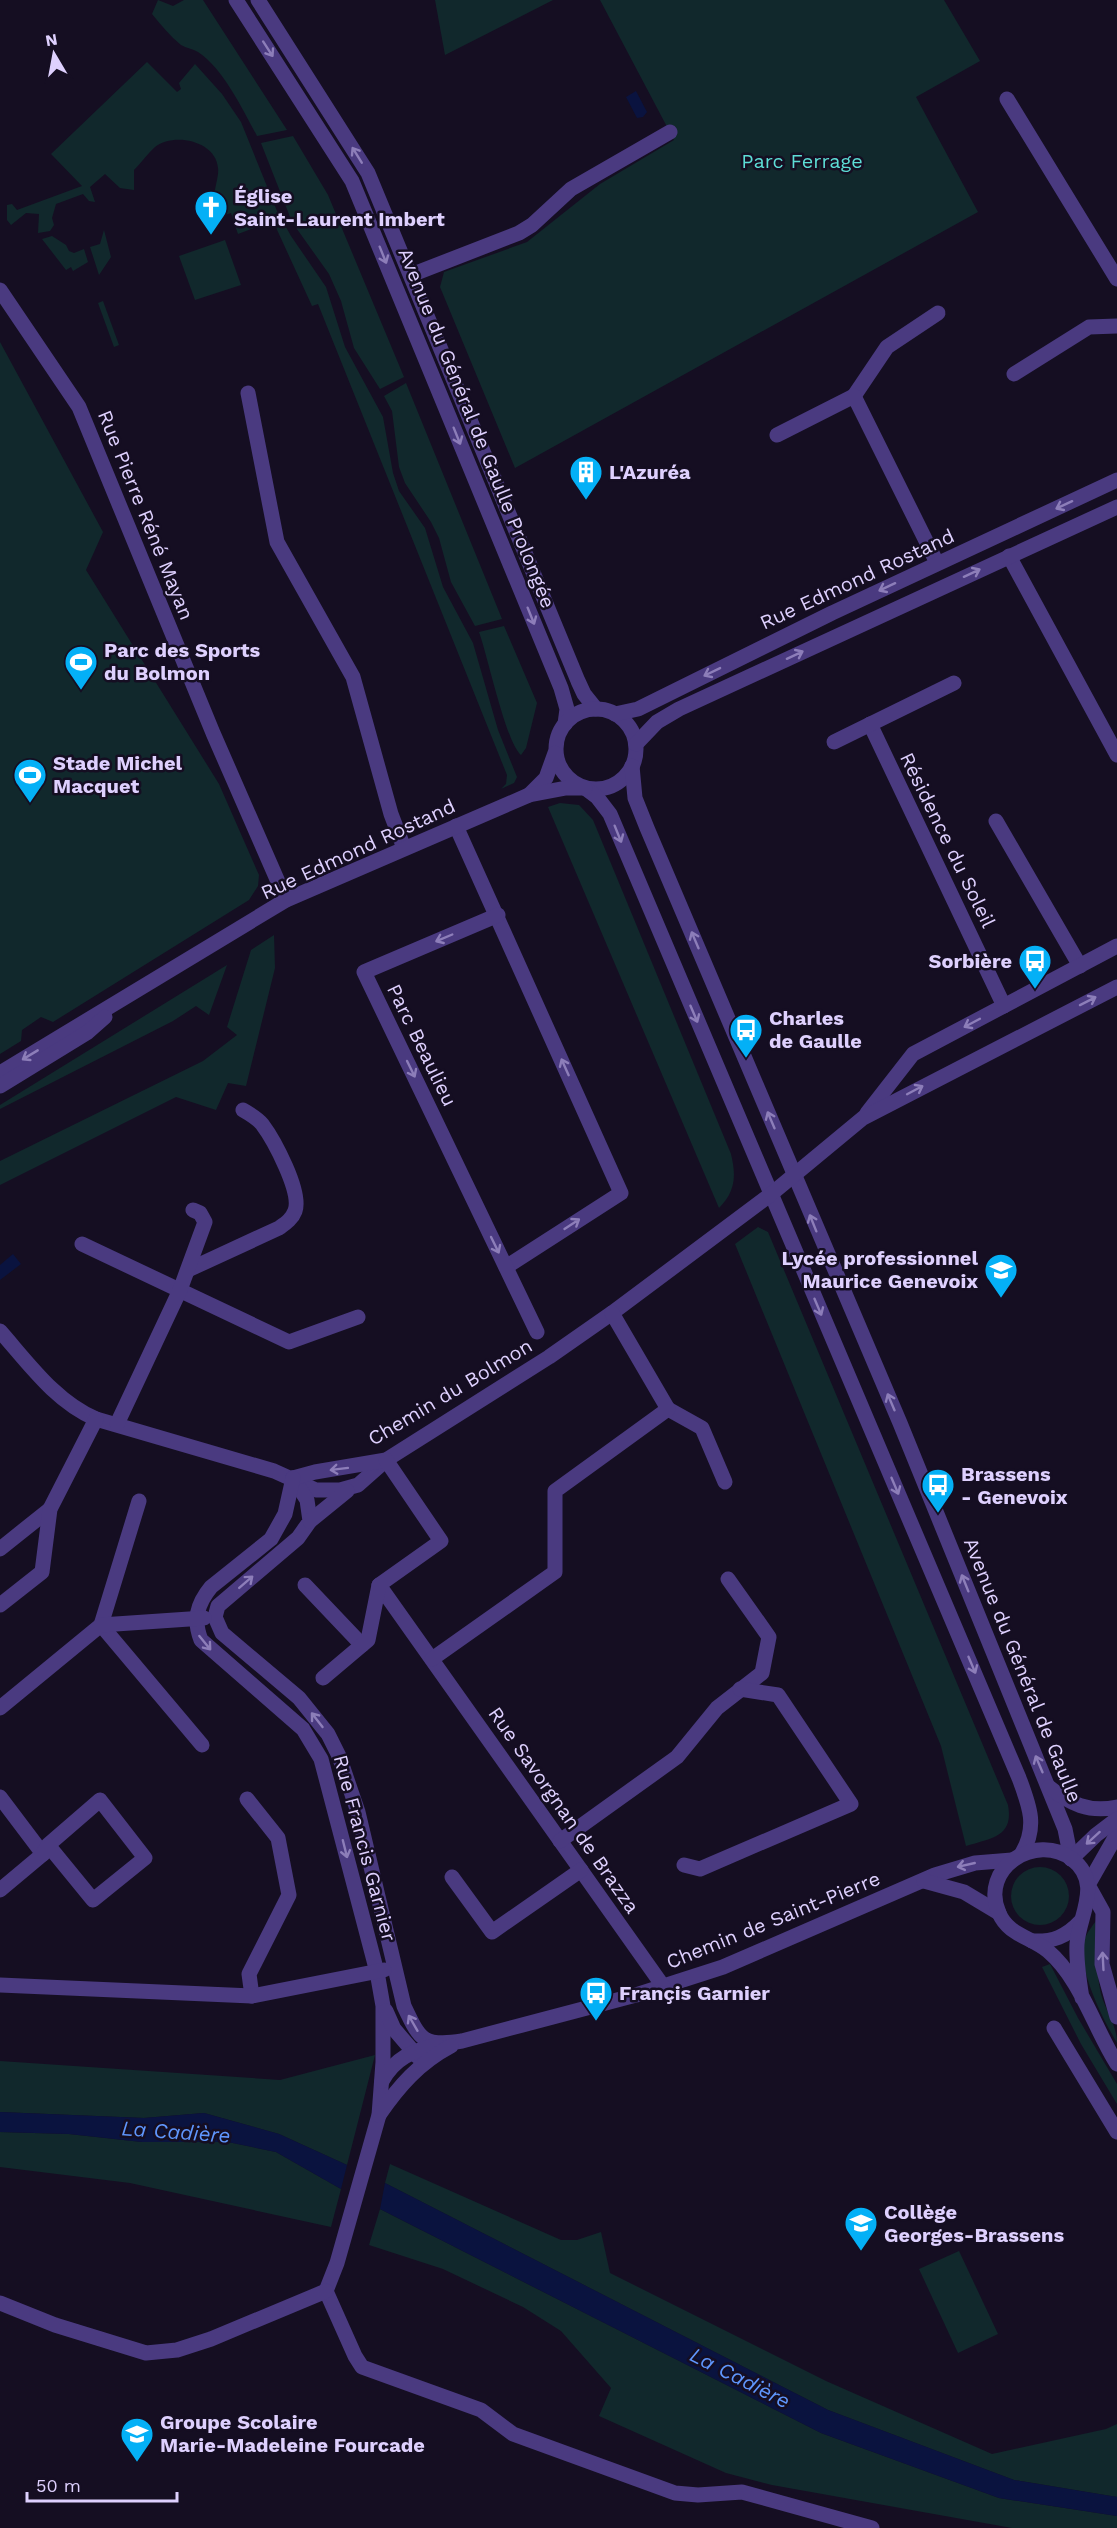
<svg xmlns="http://www.w3.org/2000/svg" width="1117" height="2528" viewBox="0 0 1117 2528" font-family="'Work Sans',sans-serif">
<rect width="100%" height="100%" fill="#150e22"/>
<!-- green -->
<g fill="#11282c">
<path d="M158,0L173,6L184,0H203L287,130L257,136C243,110 223,68 198,52C193,49 186,48 181,45C170,36 161,25 152,14Z"/>
<path d="M435,0H553L445,55Z"/>
<path d="M600,0H944L980,61L916,97L978,212L515,468L440,287L444,272L527,242L600,184L674,140Z"/>
<path d="M147,62L177,92L181,89L179,83L195,64L222,94L241,122L277,211L291,236L326,287L345,347L383,417L393,473L399,491L425,528L443,587L473,643L498,730L517,777L514,783L501,789L506,784L507,775L318,304L312,306L273,221L238,234L231,213L219,217L211,193L215,190C216,184 219,173 218,168C216,141 174,132 155,147C149,152 141,163 134,170V190L120,188L105,174L90,187L95,202L89,201L83,194L56,204L52,218L54,225L50,231L38,233L39,214L26,213L11,225L7,220V205L12,204L17,210L82,186L51,154Z"/>
<path d="M293,136L328,195L404,377L380,389L354,348L341,301L329,274L292,222L261,143Z"/>
<path d="M104,230L111,257L99,275L90,247L100,244Z"/>
<path d="M52,236L66,245L69,251L74,253L84,249L88,262L73,271L71,267L66,270L42,239Z"/>
<path d="M225,240L241,285L195,300L179,256Z"/>
<path d="M103,301L119,345L114,347L98,303Z"/>
<path d="M0,342L103,532L86,570L219,784L259,875L258,886L249,900L53,1022L41,1017L22,1030L21,1041L0,1054Z"/>
<path d="M406,383L502,619L475,626L451,582L439,538L431,522L405,483L399,467L392,411L384,396Z"/>
<path d="M504,626L537,703L526,748L521,755C506,743 488,657 479,632Z"/>
<path d="M560,803L579,805L593,820L731,1154C736,1175 736,1191 719,1208L548,807Z"/>
<path d="M274,935L275,968L246,1086L228,1083L216,1110L176,1097L0,1185V1161L203,1061L237,1035L227,1027L251,950Z"/>
<path d="M227,965L209,1015L196,1006L173,1021L0,1109V1105Z"/>
<path d="M758,1227L768,1232L1008,1805C1014,1837 991,1838 966,1846L941,1746L735,1244Z"/>
<circle cx="1040" cy="1896" r="29"/>
<path d="M1098,1918C1098,1944 1095,1969 1101,1994C1106,2012 1117,2025 1117,2043C1103,2019 1075,1966 1085,1938C1088,1931 1094,1924 1098,1918Z"/>
<path d="M1050,1964L1078,2018L1117,2084V2104L1081,2044L1042,1967Z"/>
<path d="M375,2055L347,2165L279,2134L204,2113L144,2118L0,2112V2061L280,2080Z"/>
<path d="M0,2132L69,2134L142,2142H228L276,2152L341,2189L331,2227L130,2183L0,2167Z"/>
<path d="M390,2164L561,2240H577L601,2232L610,2273L826,2381L992,2454L1106,2429L1117,2424V2497L1014,2480L828,2410L385,2183Z"/>
<path d="M380,2209L821,2433L999,2498L1117,2516V2528H1012L772,2485L726,2473L599,2416L611,2388L561,2331L523,2307L443,2269L369,2245Z"/>
<path d="M959,2251L998,2334L958,2353L919,2269Z"/>
</g>
<!-- water -->
<g fill="#0a133f">
<path d="M636,91L647,112L643,117L637,118L626,97Z"/>
<path d="M13,1254L21,1264L0,1280V1265Z"/>
<path d="M0,2112L144,2118L204,2113L279,2134L347,2165L341,2189L276,2152L228,2142H142L69,2134L0,2132Z"/>
<path d="M385,2183L828,2410L1014,2480L1117,2497V2516L999,2498L821,2433L380,2209Z"/>
</g>
<g fill="none" stroke-linecap="round" stroke-linejoin="round">
<!-- minor -->
<g stroke="#4a3a80" stroke-width="15">
<path d="M236,0L352,181L561,688L567,709L565,724"/>
<path d="M258,0L368,173L578,681L584,694L596,709"/>
<path d="M1007,99L1117,279"/>
<path d="M411,275L519,233L532,225L571,189L670,132"/>
<path d="M0,290L79,407L213,733L286,900"/>
<path d="M1014,374L1089,327L1117,326"/>
<path d="M248,393L277,542L353,677L391,814L404,848"/>
<path d="M854,396L887,347L938,313"/>
<path d="M777,435L854,396L937,563"/>
<path d="M1009,556L1117,755"/>
<circle cx="596" cy="749" r="40"/>
<path d="M615,714L638,709L832,613L1117,480"/>
<path d="M870,724L1004,1006"/>
<path d="M834,742L954,683"/>
<path d="M636,744L657,722L679,709L1117,507"/>
<path d="M632,766L635,798L647,828L900,1423L1065,1829L1071,1859"/>
<path d="M585,788L597,797L610,814L1019,1778C1029,1805 1038,1826 1022,1853"/>
<path d="M529,795L546,778L555,753"/>
<path d="M996,821L1080,966"/>
<path d="M456,826L621,1193L506,1267"/>
<path d="M498,915L364,972L537,1332"/>
<path d="M0,1073L286,900L529,795L566,788H585"/>
<path d="M0,1086L88,1032L105,1017"/>
<path d="M867,1113L913,1054L1117,946"/>
<path d="M82,1244L289,1342L358,1317"/>
<path d="M188,1270L279,1228C286,1223 292,1219 295,1211C302,1192 274,1140 262,1124C257,1118 250,1114 243,1110"/>
<path d="M0,1331C29,1364 56,1402 96,1419L274,1471L316,1490H340L358,1485L384,1462"/>
<path d="M668,1409L702,1428L725,1482"/>
<path d="M117,1424L180,1290L205,1222L200,1213L193,1210"/>
<path d="M293,1478L307,1500L310,1521L298,1538L218,1606L215,1617L222,1633L299,1698L328,1734L339,1756L358,1812L404,2006C420,2040 423,2047 462,2041L636,1995L723,1967L935,1875L975,1863L1012,1860"/>
<path d="M293,1478L315,1472L386,1460L549,1357L612,1313L770,1195L863,1118L1117,987"/>
<path d="M293,1478L285,1514L271,1539L211,1587C197,1604 193,1620 201,1640L303,1729L321,1759L377,1972L383,2006V2062L379,2115L337,2263L326,2291"/>
<path d="M139,1501L101,1625L202,1745"/>
<path d="M310,1521L347,1491"/>
<path d="M0,1549L50,1509"/>
<path d="M305,1585L362,1645"/>
<path d="M379,1585L663,1986"/>
<path d="M0,1605L42,1572L50,1509L96,1419"/>
<path d="M432,1659L555,1572V1491L668,1409L612,1313"/>
<path d="M323,1678L368,1640L379,1585L441,1541L386,1460"/>
<path d="M0,1708L101,1625L204,1618"/>
<path d="M1049,1787C1070,1804 1089,1813 1117,1807"/>
<path d="M0,1797L43,1854"/>
<path d="M247,1799L278,1838L289,1895L249,1974L252,1996"/>
<path d="M1117,1834L1088,1885L1103,1912L1102,1964L1117,2017"/>
<path d="M560,1841L677,1757L717,1708L762,1673L769,1637L728,1579"/>
<path d="M1071,1859L1096,1835L1117,1819"/>
<path d="M684,1865L700,1869L851,1804L778,1695L740,1689"/>
<path d="M452,1877L492,1932L581,1870"/>
<path d="M924,1881L964,1892L999,1913"/>
<path d="M0,1890L43,1854L48,1845L100,1800L145,1858L93,1900L48,1845"/>
<path d="M1032,1941C1053,1942 1066,1937 1081,1921"/>
<path d="M0,1985L252,1996L384,1970"/>
<path d="M1082,1998C1079,1980 1076,1962 1077,1944C1079,1915 1103,1883 1072,1859C1036,1832 979,1868 999,1913C1008,1935 1031,1937 1048,1951C1081,1979 1094,2028 1117,2064"/>
<path d="M386,2011L394,2029L418,2057"/>
<path d="M1054,2028L1117,2132"/>
<path d="M382,2081C395,2058 412,2051 437,2045"/>
<path d="M379,2115C399,2086 419,2063 451,2046"/>
<path d="M326,2291L355,2356L362,2367L481,2410L513,2434L675,2493L698,2495L742,2492L872,2528"/>
<path d="M0,2303L55,2325L146,2353L177,2350L211,2339L326,2291"/>
</g>
</g>
<!-- one-way arrows -->
<defs><path id="oneway-shaft" d="M-6 0H5M1.5-3L5.5 0L1.5 3" fill="none" stroke-width="1.6" stroke-linecap="round" stroke-linejoin="round" transform="scale(1.5)"/></defs>
<g stroke="#8d7eb9">
<use href="#oneway-shaft" transform="translate(268 49) rotate(57)"/>
<use href="#oneway-shaft" transform="translate(357 155) rotate(-122)"/>
<use href="#oneway-shaft" transform="translate(383 255) rotate(68)"/>
<use href="#oneway-shaft" transform="translate(457 436) rotate(68)"/>
<use href="#oneway-shaft" transform="translate(1064 505) rotate(155)"/>
<use href="#oneway-shaft" transform="translate(972 573) rotate(-25)"/>
<use href="#oneway-shaft" transform="translate(887 587) rotate(155)"/>
<use href="#oneway-shaft" transform="translate(531 616) rotate(68)"/>
<use href="#oneway-shaft" transform="translate(795 655) rotate(-25)"/>
<use href="#oneway-shaft" transform="translate(712 672) rotate(154)"/>
<use href="#oneway-shaft" transform="translate(618 834) rotate(68)"/>
<use href="#oneway-shaft" transform="translate(444 938) rotate(157)"/>
<use href="#oneway-shaft" transform="translate(695 940) rotate(-113)"/>
<use href="#oneway-shaft" transform="translate(1088 1001) rotate(-27)"/>
<use href="#oneway-shaft" transform="translate(694 1014) rotate(67)"/>
<use href="#oneway-shaft" transform="translate(972 1023) rotate(152)"/>
<use href="#oneway-shaft" transform="translate(30 1055) rotate(149)"/>
<use href="#oneway-shaft" transform="translate(565 1067) rotate(-114)"/>
<use href="#oneway-shaft" transform="translate(411 1069) rotate(64)"/>
<use href="#oneway-shaft" transform="translate(915 1090) rotate(-28)"/>
<use href="#oneway-shaft" transform="translate(771 1120) rotate(-113)"/>
<use href="#oneway-shaft" transform="translate(813 1223) rotate(-112)"/>
<use href="#oneway-shaft" transform="translate(572 1224) rotate(-33)"/>
<use href="#oneway-shaft" transform="translate(495 1245) rotate(64)"/>
<use href="#oneway-shaft" transform="translate(818 1307) rotate(67)"/>
<use href="#oneway-shaft" transform="translate(891 1402) rotate(-113)"/>
<use href="#oneway-shaft" transform="translate(339 1469) rotate(173)"/>
<use href="#oneway-shaft" transform="translate(895 1486) rotate(67)"/>
<use href="#oneway-shaft" transform="translate(246 1582) rotate(-41)"/>
<use href="#oneway-shaft" transform="translate(965 1583) rotate(-112)"/>
<use href="#oneway-shaft" transform="translate(205 1643) rotate(51)"/>
<use href="#oneway-shaft" transform="translate(972 1665) rotate(67)"/>
<use href="#oneway-shaft" transform="translate(317 1720) rotate(-128)"/>
<use href="#oneway-shaft" transform="translate(1039 1764) rotate(-113)"/>
<use href="#oneway-shaft" transform="translate(1093 1838) rotate(138)"/>
<use href="#oneway-shaft" transform="translate(345 1849) rotate(76)"/>
<use href="#oneway-shaft" transform="translate(966 1865) rotate(167)"/>
<use href="#oneway-shaft" transform="translate(1103 1961) rotate(-93)"/>
<use href="#oneway-shaft" transform="translate(413 2023) rotate(-120)"/>
</g>
<!-- icons -->
<defs>
<g id="church-pin" transform="scale(1.725)"><path d="M0 17L-7.5 6A9.5 9.5 0 1 1 7.5 6Z" fill="#04b0f6" stroke="#150e22"/><path d="M-1.2-6h2.4v3.5h3.3v2.4h-3.3V6h-2.4V-.1h-3.3v-2.4h3.3Z" fill="#fff"/></g>
<g id="building-pin" transform="scale(1.725)"><path d="M0 17L-7.5 6A9.5 9.5 0 1 1 7.5 6Z" fill="#04b0f6" stroke="#150e22"/><path d="M-4-6H4V6H1V3H-1V6H-4ZM-2.5-4.3h1.7v1.8h-1.7ZM.8-4.3h1.7v1.8H.8ZM-2.5-1h1.7V.8h-1.7ZM.8-1h1.7V.8H.8Z" fill="#fff"/></g>
<g id="stadium-pin" transform="scale(1.725)"><path d="M0 17L-7.5 6A9.5 9.5 0 1 1 7.5 6Z" fill="#04b0f6" stroke="#150e22"/><path d="M0-5a6.5 5 0 1 0 0 10a6.5 5 0 1 0 0-10ZM-3.5-1.8h7v3.6h-7Z" fill="#fff"/></g>
<g id="bus-pin" transform="scale(1.725)"><path d="M0 17L-7.5 6A9.5 9.5 0 1 1 7.5 6Z" fill="#04b0f6" stroke="#150e22"/><path d="M-5-6H5V4H4V6H2V4H-2V6H-4V4H-5ZM-3.5-4V0h7V-4ZM-3.5 1.2v1.5H-2V1.2ZM2 1.2v1.5H3.5V1.2Z" fill="#fff"/></g>
<g id="school-pin" transform="scale(1.725)"><path d="M0 17L-7.5 6A9.5 9.5 0 1 1 7.5 6Z" fill="#04b0f6" stroke="#150e22"/><path d="M0-5L7-2L0 1L-7-2ZM-4 1L0 2.5L4 1V4Q0 6-4 4Z" fill="#fff"/></g>
</defs>
<g fill-rule="evenodd">
<use href="#church-pin" x="211" y="207"/>
<use href="#building-pin" x="586" y="472"/>
<use href="#stadium-pin" x="81" y="662"/>
<use href="#stadium-pin" x="30" y="775"/>
<use href="#bus-pin" x="1035" y="961"/>
<use href="#bus-pin" x="746" y="1030"/>
<use href="#school-pin" x="1001" y="1270"/>
<use href="#bus-pin" x="938" y="1485"/>
<use href="#bus-pin" x="596" y="1993"/>
<use href="#school-pin" x="861" y="2223"/>
<use href="#school-pin" x="137" y="2434"/>
</g>
<g text-anchor="middle" stroke-width="5" stroke-linejoin="round" paint-order="stroke">
<!-- park labels -->
<g font-size="20" fill="#5dddd6" stroke="#150e22">
<text x="802" y="168">Parc Ferrage</text>
</g>
<!-- poi labels -->
<g font-size="20" font-weight="bold" fill="#ded0fe" stroke="#150e22" text-anchor="start">
<text x="234" y="203">Église<tspan x="234" dy="23">Saint-Laurent Imbert</tspan></text>
<text x="609" y="479">L'Azuréa</text>
<text x="104" y="657">Parc des Sports<tspan x="104" dy="23">du Bolmon</tspan></text>
<text x="53" y="770">Stade Michel<tspan x="53" dy="23">Macquet</tspan></text>
<text x="1012" y="968" text-anchor="end">Sorbière</text>
<text x="769" y="1025">Charles<tspan x="769" dy="23">de Gaulle</tspan></text>
<text x="978" y="1265" text-anchor="end">Lycée professionnel<tspan x="978" dy="23">Maurice Genevoix</tspan></text>
<text x="961" y="1481">Brassens<tspan x="961" dy="23">- Genevoix</tspan></text>
<text x="619" y="2000">Françis Garnier</text>
<text x="884" y="2219">Collège<tspan x="884" dy="23">Georges-Brassens</tspan></text>
<text x="160" y="2429">Groupe Scolaire<tspan x="160" dy="23">Marie-Madeleine Fourcade</tspan></text>
</g>
<!-- street labels -->
<g font-size="20" fill="#ded0fe" stroke="#150e22">
<text transform="translate(477 428) rotate(68)" y="7">Avenue du Général de Gaulle Prolongée</text>
<text transform="translate(146 515) rotate(68)" y="7">Rue Pierre Réné Mayan</text>
<text transform="translate(857 579) rotate(-25)" y="7">Rue Edmond Rostand</text>
<text transform="translate(948 840) rotate(64)" y="7">Résidence du Soleil</text>
<text transform="translate(358 849) rotate(-25)" y="7">Rue Edmond Rostand</text>
<text transform="translate(422 1045) rotate(64)" y="7">Parc Beaulieu</text>
<text transform="translate(450 1392) rotate(-31)" y="7">Chemin du Bolmon</text>
<text transform="translate(1023 1670) rotate(68)" y="7">Avenue du Général de Gaulle</text>
<text transform="translate(564 1810) rotate(55)" y="7">Rue Savorgnan de Brazza</text>
<text transform="translate(365 1848) rotate(75)" y="7">Rue Francis Garnier</text>
<text transform="translate(773 1920) rotate(-22)" y="7">Chemin de Saint-Pierre</text>
</g>
<!-- water labels -->
<g font-size="21" font-style="italic" fill="#5f96fd" stroke="#150e22">
<text transform="translate(176 2132) rotate(4)" y="7">La Cadière</text>
<text transform="translate(740 2378) rotate(27)" y="7">La Cadière</text>
</g>
</g>
<!-- north arrow -->
<g transform="translate(54 54) rotate(350)" stroke="#150e22" stroke-width="4.5" paint-order="stroke">
<path d="M0-4.5L10 22L0 15L-10 22Z" fill="#ded0fe"/>
<text y="-9" font-size="16" font-weight="bold" text-anchor="middle" fill="#ded0fe">N</text>
</g>
<!-- scale -->
<path d="M27 2492v9h150v-9" fill="none" stroke="#ded0fe" stroke-width="3"/>
<text x="36" y="2492" font-size="18" fill="#ded0fe" stroke="#150e22" stroke-width="4.5" paint-order="stroke">50 m</text>
</svg>
